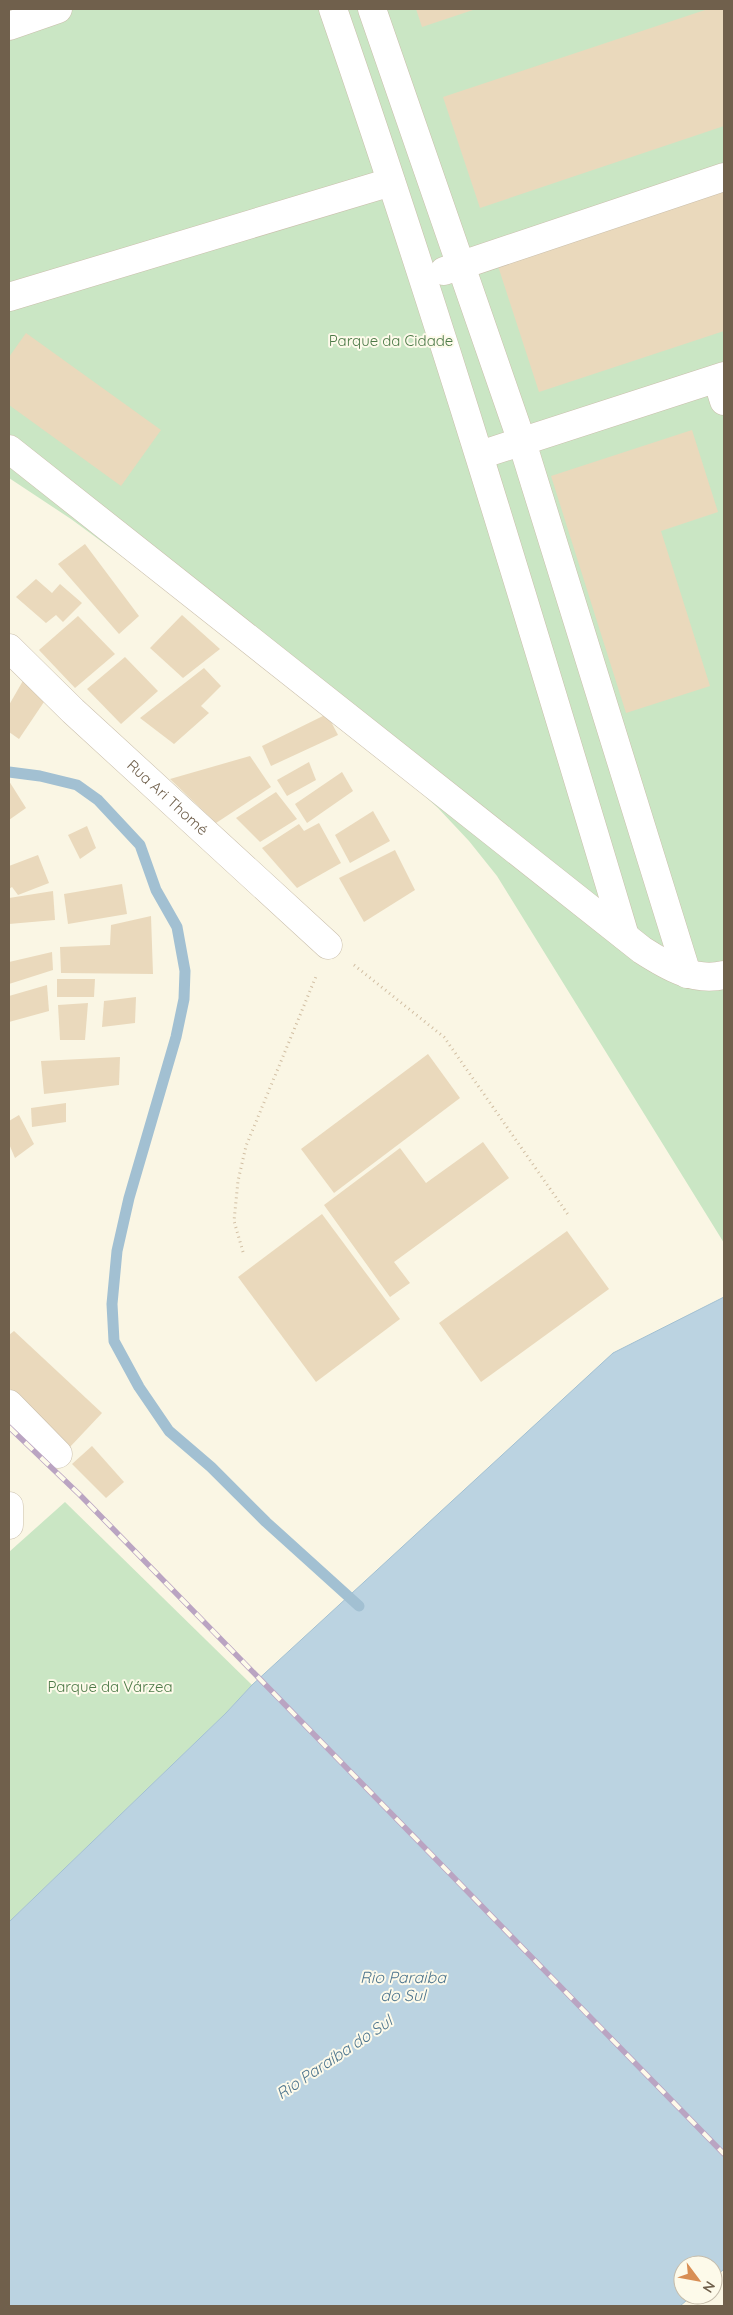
<svg xmlns="http://www.w3.org/2000/svg" width="733" height="2315" viewBox="0 0 733 2315" font-family="Quicksand,sans-serif">
<rect width="100%" height="100%" fill="#faf6e4"/>
<!-- green -->
<g fill="#cae6c4">
<path d="M9,9H724V1243L497,876L469,841L438,808L318,701L71,519L9,478Z"/>
<path d="M65,1502L252,1685L226,1713L9,1922V1552Z"/>
</g>
<!-- water -->
<path fill="#bbd3e1" stroke="#a2c0d2" d="M724,1297V2269L713,2279V2265H683V2295H693L680,2306H9V1922L226,1713L252,1685L613,1353Z"/>
<g fill="none" stroke-linecap="round" stroke-linejoin="round">
<!-- stream -->
<path stroke="#a2c0d2" stroke-width="11" d="M9,772L40,776L77,785L98,800L140,845L156,890L177,927L185,971L184,999L176,1037L129,1198L117,1251L112,1304L114,1341L139,1387L169,1431L211,1467L266,1522L359,1606"/>
</g>
<!-- building -->
<g fill="#ead9bc">
<path d="M416,9H476L422,27Z"/>
<path d="M708,9H724V126L480,208L443,97Z"/>
<path d="M724,191V331L539,392L498,266Z"/>
<path d="M26,333L161,430L121,486L9,405V357Z"/>
<path d="M692,430L718,512L661,531L710,686L626,713L551,476Z"/>
<path d="M85,544L139,616L119,634L58,564Z"/>
<path d="M36,579L52,593L60,584L82,603L63,622L56,615L46,623L16,597Z"/>
<path d="M182,615L220,649L183,678L150,648Z"/>
<path d="M78,616L115,654L75,688L39,650Z"/>
<path d="M125,657L158,691L121,724L87,689Z"/>
<path d="M204,668L221,686L201,706L209,713L174,744L140,718Z"/>
<path d="M24,679L50,693L19,739L9,732V705Z"/>
<path d="M327,714L338,735L271,766L262,746Z"/>
<path d="M250,756L271,787L216,823L170,779Z"/>
<path d="M309,762L316,780L287,796L277,780Z"/>
<path d="M342,772L353,791L307,823L295,804Z"/>
<path d="M9,781L26,808L9,820Z"/>
<path d="M276,792L297,819L260,842L236,818Z"/>
<path d="M373,811L390,841L350,863L335,835Z"/>
<path d="M319,823L341,863L297,888L262,848L299,824L304,831Z"/>
<path d="M87,826L96,848L80,859L68,835Z"/>
<path d="M395,850L415,890L364,922L339,878Z"/>
<path d="M38,855L49,883L18,895L12,887L9,889V866Z"/>
<path d="M122,884L127,914L68,924L64,894Z"/>
<path d="M53,891L55,920L9,924V898Z"/>
<path d="M151,916L153,974L61,973L60,947L110,945L111,925Z"/>
<path d="M52,952L53,970L9,984V962Z"/>
<path d="M57,979H95L94,997H57Z"/>
<path d="M47,985L49,1011L9,1022V996Z"/>
<path d="M136,997L135,1023L102,1027L104,1001Z"/>
<path d="M88,1003L85,1040H60L58,1005Z"/>
<path d="M428,1054L460,1098L334,1193L301,1149Z"/>
<path d="M120,1057L119,1085L44,1094L41,1061Z"/>
<path d="M66,1103V1122L32,1127L31,1108Z"/>
<path d="M19,1115L34,1144L15,1158L9,1144V1121Z"/>
<path d="M483,1142L509,1178L394,1262L410,1283L390,1297L324,1205L400,1148L426,1183Z"/>
<path d="M322,1214L400,1319L316,1382L238,1277Z"/>
<path d="M567,1231L609,1289L481,1382L439,1323Z"/>
<path d="M14,1331L102,1413L69,1448L9,1388V1335Z"/>
<path d="M92,1446L124,1482L106,1498L72,1464Z"/>
</g>
<g fill="none" stroke-linecap="round" stroke-linejoin="round">
<!-- minor casing -->
<g stroke="#cabfac" stroke-width="29">
<g id="minor">
<path d="M333,9C439,315 532,626 625,936"/>
<path d="M372,9L522,442L687,974"/>
<path d="M9,26L58,9"/>
<path d="M444,271L724,177"/>
<path d="M9,297L391,182"/>
<path d="M717,379L724,401"/>
<path d="M9,449L642,950C667,966 693,982 724,975"/>
<path d="M480,455L724,376"/>
<path id="s1" d="M9,648L73,711L328,945"/>
<path d="M9,1404L58,1454"/>
<path d="M9,1506V1525"/>
</g>
</g>
<!-- path -->
<g stroke="#d1bea2" stroke-width="3" stroke-dasharray="1 4" stroke-linecap="butt">
<path d="M354,965L444,1037L569,1216"/>
<path d="M243,1252L234,1221L238,1181L246,1146L317,974"/>
</g>
<!-- minor -->
<use href="#minor" stroke="#fff" stroke-width="28"/>
<!-- rail casing -->
<g stroke="#baa4c2" stroke-width="5.5">
<path id="rail" d="M9,1427L80,1495L724,2154"/>
</g>
<!-- rail -->
<use href="#rail" stroke="#fdfaea" stroke-width="4" stroke-dasharray="11" stroke-linecap="butt"/>
</g>
<g text-anchor="middle" stroke-width="4" stroke-linejoin="round" paint-order="stroke">
<!-- park labels -->
<g font-size="15" fill="#4d7a48" stroke="#fdfaea">
<text x="391" y="346">Parque da Cidade</text>
<text x="110" y="1692">Parque da Várzea</text>
</g>
<!-- street labels -->
<g font-size="15" fill="#70604c" stroke="#fdfaea">
<text dy="5" stroke="none"><textPath href="#s1" startOffset="218">Rua Ari Thomé</textPath></text>
</g>
<!-- water labels -->
<g font-size="16" font-style="italic" fill="#4f768e" stroke="#fdfaea">
<text x="403" y="1983">Rio Paraiba<tspan x="403" dy="18">do Sul</tspan></text>
<text transform="translate(334 2057) rotate(-34)" y="6">Rio Paraíba do Sul</text>
</g>
</g>
<!-- border -->
<rect width="733" height="2315" fill="none" stroke="#70604c" stroke-width="20"/>
<!-- north arrow -->
<g transform="translate(698 2280) rotate(122)"><circle r="24" fill="#fdfaea" stroke="#c5bcab"/>
<path d="M0-4L9 19L0 12L-9 19Z" fill="#d88e54"/>
<text y="-8" font-size="14" font-weight="bold" text-anchor="middle" fill="#70604c">N</text>
</g>
</svg>
